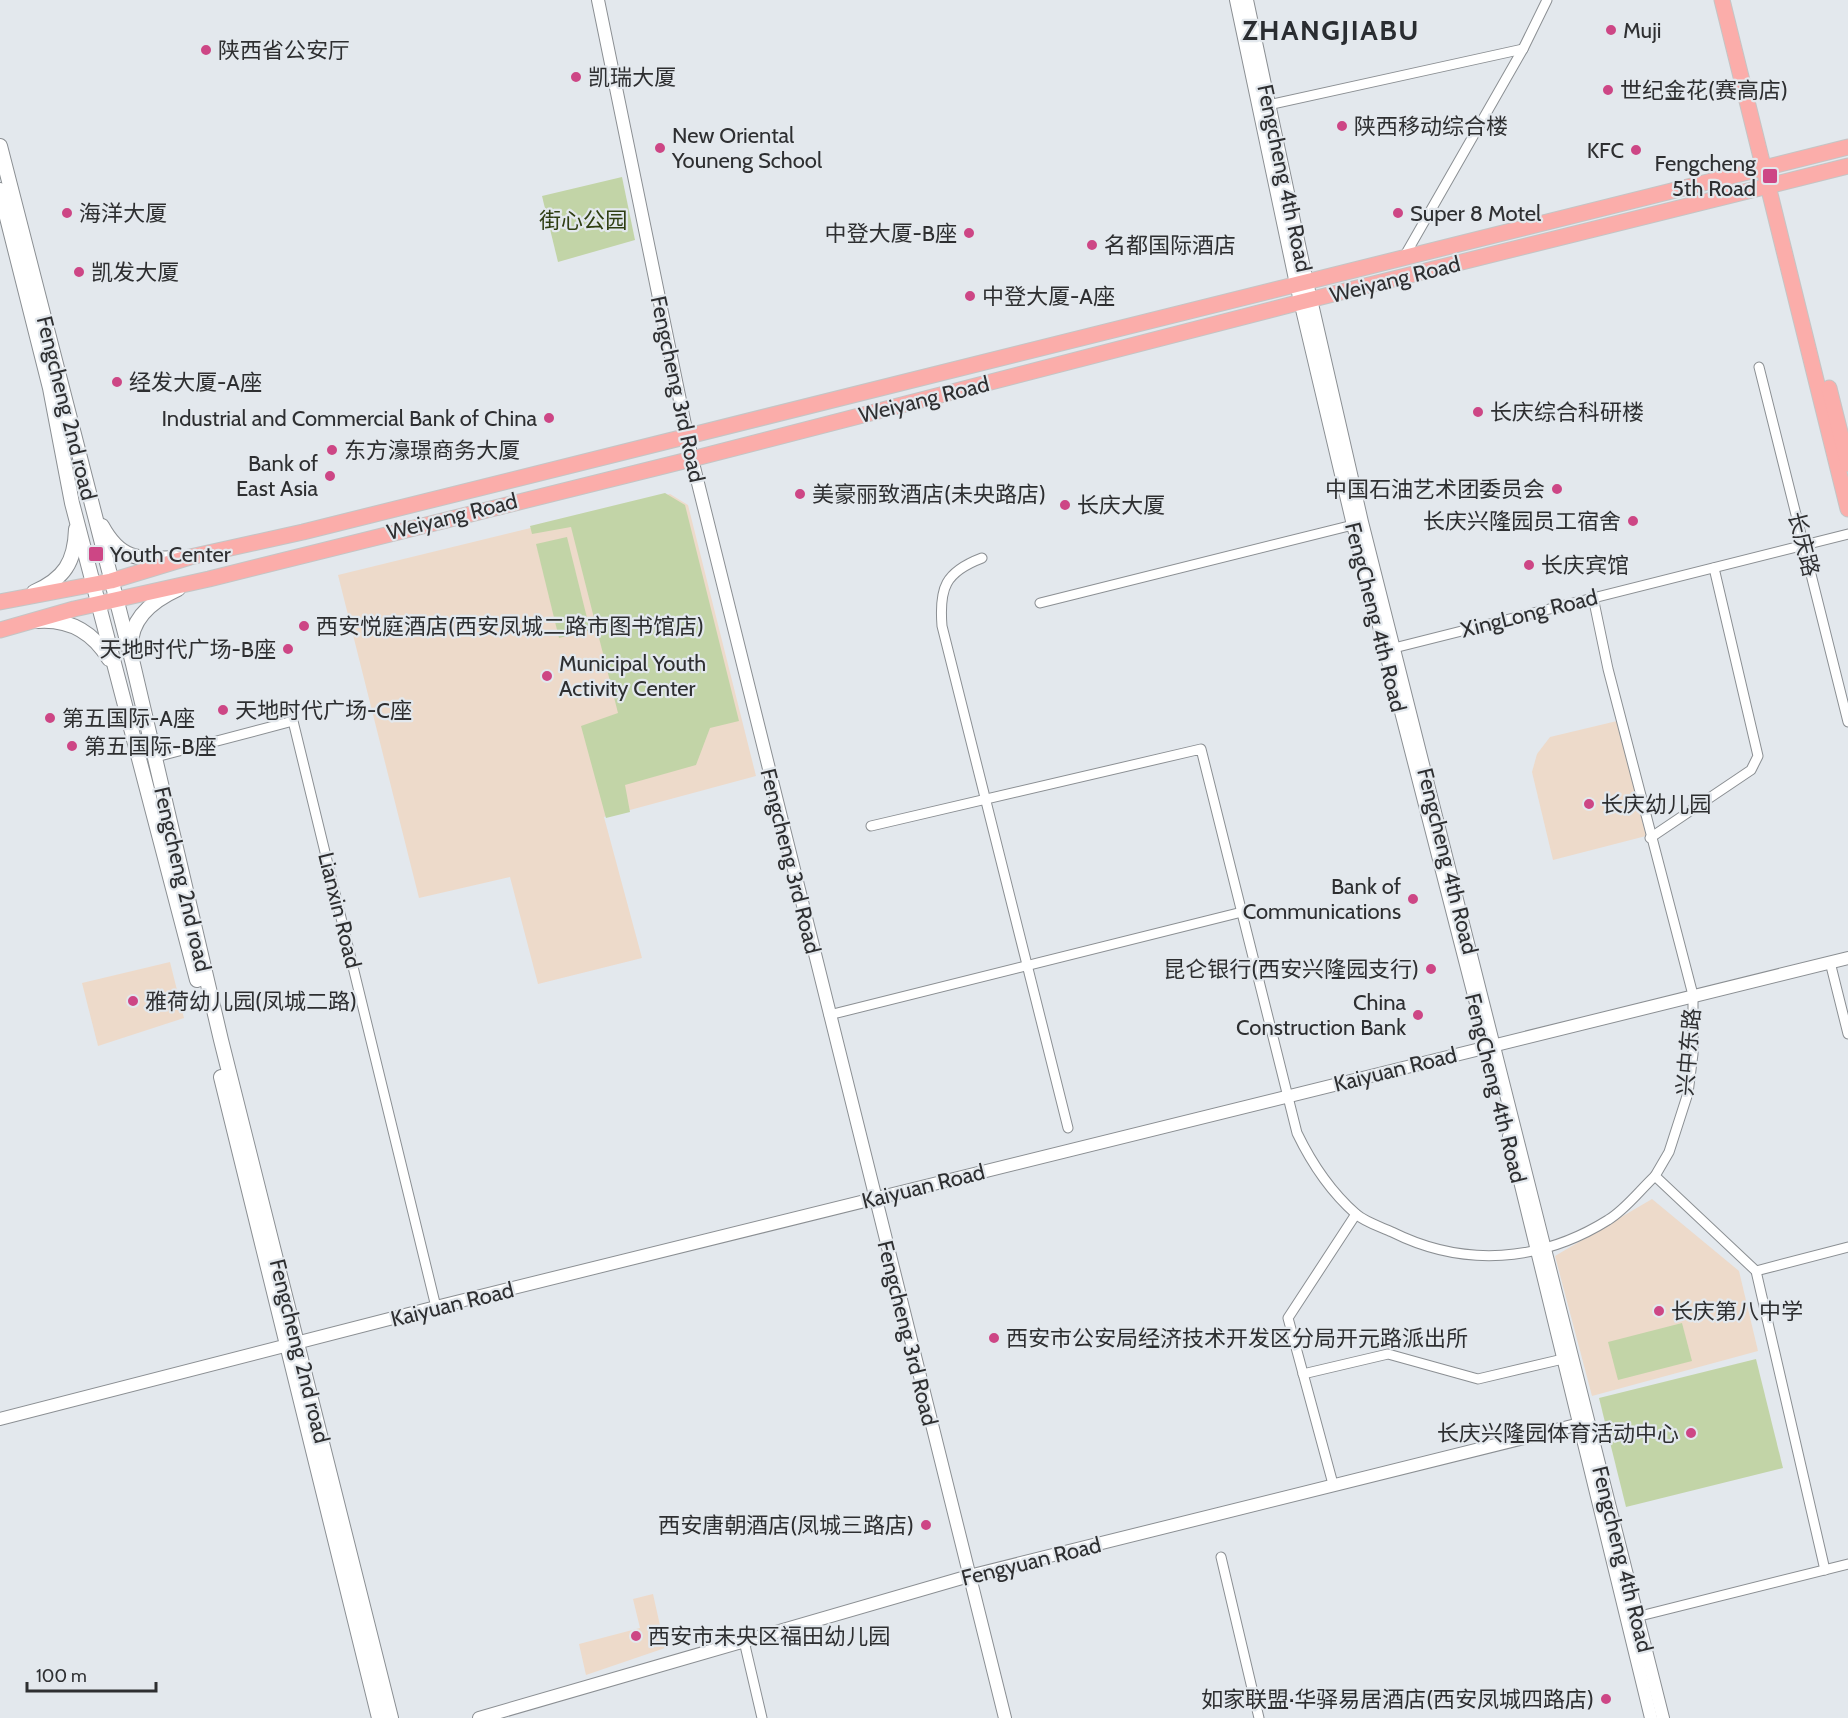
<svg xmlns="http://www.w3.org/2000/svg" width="1848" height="1718" viewBox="0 0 1848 1718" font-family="Cabin,'Noto Sans SC',sans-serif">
<rect width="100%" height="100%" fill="#e3e8ed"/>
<!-- education -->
<g fill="#eddaca">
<path d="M670,494L688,505L756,776L604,817L642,958L538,984L510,877L419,898L338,575Z"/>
<path d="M1617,721L1646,836L1553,860L1532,772L1537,754L1550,737Z"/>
<path d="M170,962L184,1018L98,1046L82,983Z"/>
<path d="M1652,1199L1739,1271L1758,1351L1592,1396L1555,1256Z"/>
<path d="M653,1594L665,1648L586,1675L579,1644L640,1628L633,1599Z"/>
</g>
<!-- green -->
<g fill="#c2d4a7">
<path d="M622,177L635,240L558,262L542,196Z"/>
<path d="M665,493L685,505L739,721L710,728L696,765L625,785L630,812L606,818L581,726L618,713L571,527L532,534L530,526Z"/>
<path d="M567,537L590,630L559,638L536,544Z"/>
<path d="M1682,1323L1692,1361L1618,1380L1608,1342Z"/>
<path d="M1756,1359L1783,1468L1626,1507L1599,1398Z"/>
</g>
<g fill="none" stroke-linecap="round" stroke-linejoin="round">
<!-- minor casing -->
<g stroke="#8b8f93" stroke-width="11">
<g id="minor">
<path d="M1264,106L1523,49"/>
<path d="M1404,257L1523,49L1547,0"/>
<path d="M1759,367L1848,722"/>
<path d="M982,558C945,572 939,588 942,626L1068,1128"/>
<path d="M1593,597L1608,669L1693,995V1054L1688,1093L1669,1152L1655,1176L1756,1271L1825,1570"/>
<path d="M1040,603L1357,524"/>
<path d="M1390,649L1848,534"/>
<path d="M156,757L293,721L436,1307"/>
<path d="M871,826L1201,749L1297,1133C1311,1162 1331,1192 1356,1214C1365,1222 1381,1227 1392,1232C1464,1268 1541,1262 1608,1220C1625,1210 1640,1190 1655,1176"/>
<path d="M1650,838L1751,770L1758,756L1714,568"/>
<path d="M1830,962L1848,1034"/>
<path d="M829,1015L1242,912"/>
<path d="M1756,1271L1848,1247"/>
<path d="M1303,1374L1388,1354L1478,1379L1563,1359"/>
<path d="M1333,1484L1288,1318L1356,1214"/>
<path d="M1221,1557L1259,1718"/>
<path d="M1636,1617L1848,1564"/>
<path d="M744,1641L762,1718"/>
</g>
</g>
<!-- tertiary casing -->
<g stroke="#8b8f93" stroke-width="14">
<g id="tertiary">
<path d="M598,0L692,459L1005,1718"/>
<path d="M1236,0L1296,284L1353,525L1479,1015"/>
<path d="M1247,0L1307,282L1362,522L1663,1718"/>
<path d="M1509,1136L1651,1718"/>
<path d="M0,1419L436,1307L1848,958"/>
<path d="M479,1718L969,1576L1588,1422"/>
</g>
</g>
<!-- secondary casing -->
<g stroke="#8b8f93" stroke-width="16">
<g id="secondary">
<path d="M0,146L133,664L221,1040L391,1718"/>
<path d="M0,190L50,388L72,503L197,980"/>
<path d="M102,526C121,561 139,559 176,558"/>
<path d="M34,592C64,579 75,562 76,529"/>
<path d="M38,621C69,619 93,632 109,659"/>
<path d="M131,647C130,618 154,600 178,589"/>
<path d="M221,1077L379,1718"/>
</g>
</g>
<!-- primary casing -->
<g stroke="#c4c5c5" stroke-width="17">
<g id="primary">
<path d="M1722,0L1848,509"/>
<path d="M1829,388L1848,464"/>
<path d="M0,602L111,581L190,557L303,532L1848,147"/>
<path d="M0,630L74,609L209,579L692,459L1301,302L1848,166"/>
</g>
</g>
<!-- minor -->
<use href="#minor" stroke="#fff" stroke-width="9"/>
<!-- tertiary -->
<use href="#tertiary" stroke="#fff" stroke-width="12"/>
<!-- secondary -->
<use href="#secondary" stroke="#fff" stroke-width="14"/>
<!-- primary -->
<use href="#primary" stroke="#fbadaa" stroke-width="15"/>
</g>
<!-- markers -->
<g fill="#cd4685" stroke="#e3e8ed" stroke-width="2">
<circle cx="1611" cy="30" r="6"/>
<circle cx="206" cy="50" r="6"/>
<circle cx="576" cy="77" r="6"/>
<circle cx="1608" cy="90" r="6"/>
<circle cx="1342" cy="126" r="6"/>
<circle cx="660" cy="148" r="6"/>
<circle cx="1636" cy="150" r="6"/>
<rect x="1762" y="168" width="16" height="16" rx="3"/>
<circle cx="67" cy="213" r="6"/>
<circle cx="1398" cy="213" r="6"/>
<circle cx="969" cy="233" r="6"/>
<circle cx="1092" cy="245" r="6"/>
<circle cx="79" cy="272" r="6"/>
<circle cx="970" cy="296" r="6"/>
<circle cx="117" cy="382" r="6"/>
<circle cx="1478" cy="412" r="6"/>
<circle cx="549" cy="418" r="6"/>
<circle cx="332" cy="450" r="6"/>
<circle cx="330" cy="476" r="6"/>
<circle cx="1557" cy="489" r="6"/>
<circle cx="800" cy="494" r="6"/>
<circle cx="1065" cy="505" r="6"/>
<circle cx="1633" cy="521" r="6"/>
<rect x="88" y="546" width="16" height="16" rx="3"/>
<circle cx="1529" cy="565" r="6"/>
<circle cx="304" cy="626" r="6"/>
<circle cx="288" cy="649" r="6"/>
<circle cx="547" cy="676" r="6"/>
<circle cx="223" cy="710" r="6"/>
<circle cx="50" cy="718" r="6"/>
<circle cx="72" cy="746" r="6"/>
<circle cx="1589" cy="804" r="6"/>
<circle cx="1413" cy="899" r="6"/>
<circle cx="1431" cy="969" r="6"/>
<circle cx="133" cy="1001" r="6"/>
<circle cx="1418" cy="1015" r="6"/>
<circle cx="1659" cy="1311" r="6"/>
<circle cx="994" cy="1338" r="6"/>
<circle cx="1691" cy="1433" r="6"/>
<circle cx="926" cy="1525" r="6"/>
<circle cx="636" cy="1636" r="6"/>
<circle cx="1606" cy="1699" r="6"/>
</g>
<g text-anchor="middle" stroke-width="4.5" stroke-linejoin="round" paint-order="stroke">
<!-- poi labels -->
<g font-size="22" fill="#2e2f31" stroke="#e3e8ed" text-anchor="start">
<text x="1623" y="38">Muji</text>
<text x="218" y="58">陕西省公安厅</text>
<text x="588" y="85">凯瑞大厦</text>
<text x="1620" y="98">世纪金花(赛高店)</text>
<text x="1354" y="134">陕西移动综合楼</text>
<text x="672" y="143">New Oriental<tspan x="672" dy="25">Youneng School</tspan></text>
<text x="1624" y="158" text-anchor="end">KFC</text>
<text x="1756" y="171" text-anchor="end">Fengcheng<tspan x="1756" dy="25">5th Road</tspan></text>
<text x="79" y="221">海洋大厦</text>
<text x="1410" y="221">Super 8 Motel</text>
<text x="957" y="241" text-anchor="end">中登大厦-B座</text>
<text x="1104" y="253">名都国际酒店</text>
<text x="91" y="280">凯发大厦</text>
<text x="982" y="304">中登大厦-A座</text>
<text x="129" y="390">经发大厦-A座</text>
<text x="1490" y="420">长庆综合科研楼</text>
<text x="537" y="426" text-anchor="end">Industrial and Commercial Bank of China</text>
<text x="344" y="458">东方濠璟商务大厦</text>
<text x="318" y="471" text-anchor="end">Bank of<tspan x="318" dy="25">East Asia</tspan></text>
<text x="1545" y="497" text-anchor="end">中国石油艺术团委员会</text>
<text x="812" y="502">美豪丽致酒店(未央路店)</text>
<text x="1077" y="513">长庆大厦</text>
<text x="1621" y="529" text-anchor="end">长庆兴隆园员工宿舍</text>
<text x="110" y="562">Youth Center</text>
<text x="1541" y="573">长庆宾馆</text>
<text x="316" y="634">西安悦庭酒店(西安凤城二路市图书馆店)</text>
<text x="276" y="657" text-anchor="end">天地时代广场-B座</text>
<text x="559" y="671">Municipal Youth<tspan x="559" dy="25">Activity Center</tspan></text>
<text x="235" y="718">天地时代广场-C座</text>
<text x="62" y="726">第五国际-A座</text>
<text x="84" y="754">第五国际-B座</text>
<text x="1601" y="812">长庆幼儿园</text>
<text x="1401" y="894" text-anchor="end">Bank of<tspan x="1401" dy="25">Communications</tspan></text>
<text x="1419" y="977" text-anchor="end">昆仑银行(西安兴隆园支行)</text>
<text x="145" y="1009">雅荷幼儿园(凤城二路)</text>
<text x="1406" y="1010" text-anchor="end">China<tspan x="1406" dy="25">Construction Bank</tspan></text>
<text x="1671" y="1319">长庆第八中学</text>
<text x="1006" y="1346">西安市公安局经济技术开发区分局开元路派出所</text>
<text x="1679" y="1441" text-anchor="end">长庆兴隆园体育活动中心</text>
<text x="914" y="1533" text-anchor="end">西安唐朝酒店(凤城三路店)</text>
<text x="648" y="1644">西安市未央区福田幼儿园</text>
<text x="1594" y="1707" text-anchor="end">如家联盟·华驿易居酒店(西安凤城四路店)</text>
</g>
<!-- street labels -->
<g font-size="22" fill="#2e2f31" stroke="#e3e8ed">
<text transform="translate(1285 178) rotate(78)" y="8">Fengcheng 4th Road</text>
<text transform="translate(1395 279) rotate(-14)" y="8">Weiyang Road</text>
<text transform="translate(678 389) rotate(78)" y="8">Fengcheng 3rd Road</text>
<text transform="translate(924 399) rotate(-14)" y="8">Weiyang Road</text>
<text transform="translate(67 408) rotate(76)" y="8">Fengcheng 2nd road</text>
<text transform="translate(452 516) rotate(-14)" y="8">Weiyang Road</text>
<text transform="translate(1804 544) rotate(76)" y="8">长庆路</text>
<text transform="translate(1529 613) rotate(-14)" y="8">XingLong Road</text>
<text transform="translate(1376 617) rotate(76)" y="8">FengCheng 4th Road</text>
<text transform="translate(791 861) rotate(76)" y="8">Fengcheng 3rd Road</text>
<text transform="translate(1448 861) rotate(76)" y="8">Fengcheng 4th Road</text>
<text transform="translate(183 879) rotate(77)" y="8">Fengcheng 2nd road</text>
<text transform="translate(340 910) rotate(76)" y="8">Lianxin Road</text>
<text transform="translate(1688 1052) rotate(-85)" y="8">兴中东路</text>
<text transform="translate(1395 1069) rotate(-14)" y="8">Kaiyuan Road</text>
<text transform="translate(1496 1088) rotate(76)" y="8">FengCheng 4th Road</text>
<text transform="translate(923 1186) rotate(-14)" y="8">Kaiyuan Road</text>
<text transform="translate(452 1304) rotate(-14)" y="8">Kaiyuan Road</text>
<text transform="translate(908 1333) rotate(76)" y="8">Fengcheng 3rd Road</text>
<text transform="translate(300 1351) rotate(76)" y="8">Fengcheng 2nd road</text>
<text transform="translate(1623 1559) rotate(76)" y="8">Fengcheng 4th Road</text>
<text transform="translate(1031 1561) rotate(-14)" y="8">Fengyuan Road</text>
</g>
<!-- park labels -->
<g font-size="22" fill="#2f3e12" stroke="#e3e8ed">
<text x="583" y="228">街心公园</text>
</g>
<!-- district labels -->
<g font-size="28" font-weight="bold" letter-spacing="1.5" fill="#2a2d31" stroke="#e3e8ed">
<text x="1331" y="40">ZHANGJIABU</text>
</g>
</g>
<!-- scale -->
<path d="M27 1682v9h129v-9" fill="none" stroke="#2e2f31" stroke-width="3"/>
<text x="36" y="1682" font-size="18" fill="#2e2f31" stroke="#e3e8ed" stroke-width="4.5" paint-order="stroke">100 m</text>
</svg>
